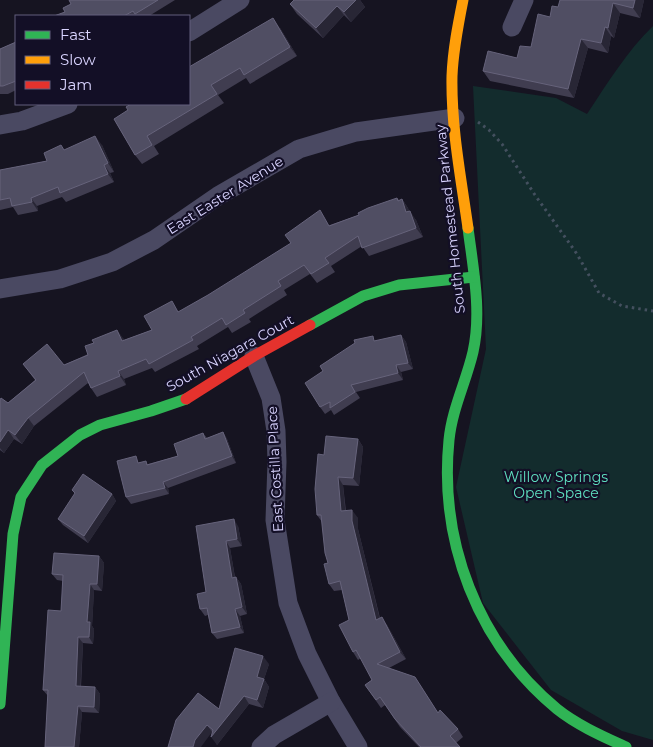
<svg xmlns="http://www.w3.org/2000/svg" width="653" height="747" viewBox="0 0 653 747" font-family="Montserrat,sans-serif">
<rect width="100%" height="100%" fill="#161421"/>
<!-- green -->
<path fill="#132c2d" d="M653,26V740L622,731L551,690L483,603L456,487L486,349L473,86L556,98L587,114C607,84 627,51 653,26Z"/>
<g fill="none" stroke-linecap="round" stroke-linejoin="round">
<!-- path -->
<path stroke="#44505f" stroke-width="3" stroke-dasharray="2.5 4" stroke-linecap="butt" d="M478,122L489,130L502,144L535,195L577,254L599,293L622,306L653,311"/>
<!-- street -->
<g stroke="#4a4962" stroke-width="19">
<path d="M512,27L524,0"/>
<path d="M189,32L240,0"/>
<path d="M0,125L22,121L68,104"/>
<path d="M0,289L60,279L112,262L154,240L218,196L299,149L356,132L455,118"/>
<path d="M254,356L271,398L276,431L277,462L275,520L288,603L307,654L331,702L358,747"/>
<path d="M261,747L274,735L331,702"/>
</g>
<!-- fast -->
<g stroke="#30b455" stroke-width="11">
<path d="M468,228C473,268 482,312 473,352C466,382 452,409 449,440C439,541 477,643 557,709C577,725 602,736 626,747"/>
<path d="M310,325L363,296L399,285L474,277"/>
<path d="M0,704L13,534L21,497L42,465L80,435L100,425L151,411L186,399"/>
</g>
<!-- slow -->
<path stroke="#ff9f0a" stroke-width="11" d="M463,0C458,25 453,50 452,76C451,127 461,178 468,228"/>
<!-- jam -->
<path stroke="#e5322d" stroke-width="11" d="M186,399L254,356L310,325"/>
</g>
<!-- wall -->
<g fill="#403d50">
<path d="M69,0H175L149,16H54L65,12L71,4Z"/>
<path d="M294,0H360L365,7L351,22L344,15L323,38L297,14L290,4Z"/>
<path d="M644,0L640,18L620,13L614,38L611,36L608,53L588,48L574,98L490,81L483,71L517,58L531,47L550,17L558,7Z"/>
<path d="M280,28L297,56L250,84L246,78L218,95L224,103L154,146L159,154L142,164L135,155L114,119Z"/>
<path d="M16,42V90L8,94H0V49Z"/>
<path d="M102,145L114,172L110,173L114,182L66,202L62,197L37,206L38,211L18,215L13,207L0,210V170L47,161L65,150Z"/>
<path d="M397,198L399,200L402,199L408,208L409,212L416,220L423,237L369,256L362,246L331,266L335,272L317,283L310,274L284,290L287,295L249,319L251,322L232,333L228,327L197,346L199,349L155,372L152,368L124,379L126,385L97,397L91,388L88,383L34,426L22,444L14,439L4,453L0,450V400L8,403L35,380L23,364L64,365L123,338L124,340L152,330L179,312L330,225L359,215Z"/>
<path d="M401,335L406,342L413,369L401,372L403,380L356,392L360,398L334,415L331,410L325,414L320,407L376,341Z"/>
<path d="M223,432L227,439L236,463L168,488L169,494L131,504L126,497L140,462L148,464L178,456L203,433L207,438Z"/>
<path d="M358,439L363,447L359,486L343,485L346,511L358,518V529L380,618L387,625L406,659L389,668L420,685L438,713L458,729L463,737L456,743L460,747H419L400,727L385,705L381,708L365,685L372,680L361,658L358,660L353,652L349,620L342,590L334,591L329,584L328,563L322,522L317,515L324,455Z"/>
<path d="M72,490L112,494L116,501L88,543L63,525L58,519L75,494Z"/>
<path d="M196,526H238L242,546L230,548L235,577H236L241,584L247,614L240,616L244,633L217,639L212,633L208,615L205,616L200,609L206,592Z"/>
<path d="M99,556L104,563L102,591L94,590L92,626L94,629L93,644L83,643L81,687H95L100,694L99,713L82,712L79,747H45L48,696L43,690L61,611L63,581L57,580L52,574Z"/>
<path d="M269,664L264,679L269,687L263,708L249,704L217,745L212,732L168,747L219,709Z"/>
</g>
<!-- shaded-wall -->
<g fill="#282635">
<path d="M356,0H360L365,7L351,22L344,12Z"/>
<path d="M635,0H644L640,18L633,8Z"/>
<path d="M613,3L620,13L614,38L608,28Z"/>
<path d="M337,6L344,15L323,38L316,28Z"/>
<path d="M273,18L280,28L297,56L290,47Z"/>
<path d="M605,27L611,36L608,53L601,43Z"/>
<path d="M581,39L588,48L574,98L568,89Z"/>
<path d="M95,136L102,145L114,172L108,163Z"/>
<path d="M104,165L110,173L114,182L108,174Z"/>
<path d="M31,198L37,206L38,211L32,202Z"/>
<path d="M402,199L408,208L412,221L406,212Z"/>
<path d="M410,211L416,220L423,237L416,228Z"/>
<path d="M117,330L123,338L128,350L122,341Z"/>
<path d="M401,335L406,342L413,369L408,363Z"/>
<path d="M396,365L401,372L403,380L398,373Z"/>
<path d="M118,371L124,379L126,385L120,376Z"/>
<path d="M28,418L34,426L22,444L15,435Z"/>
<path d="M8,430L14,439L4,453L0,448V442Z"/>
<path d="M223,432L227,439L236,463L232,456Z"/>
<path d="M358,439L363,447L359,486L353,478Z"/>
<path d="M338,477L343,485L346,519L341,511Z"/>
<path d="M163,482L168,488L169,494L165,488Z"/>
<path d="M112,494L116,501L88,543L84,536Z"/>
<path d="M352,510L358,518V529L382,628L376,620L352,521Z"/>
<path d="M234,519L238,526L242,546L237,539Z"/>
<path d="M226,541L230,548L236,585L232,578Z"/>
<path d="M99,556L104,563L102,591L97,584Z"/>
<path d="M236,577L241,584L247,614L242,607Z"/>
<path d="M90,584L94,590L92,626L94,629L93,644L89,637L87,622Z"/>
<path d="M235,609L240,616L244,633L240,627Z"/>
<path d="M382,617L387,625L406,659L400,652Z"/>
<path d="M78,637L83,643L80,693L76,686Z"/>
<path d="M263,656L269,664L264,679L269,687L263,708L257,700V677Z"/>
<path d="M95,687L100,694L99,713L94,707Z"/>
<path d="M244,696L249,704L217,745L211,737Z"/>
<path d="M78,706L82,712L79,747H74Z"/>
<path d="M207,725L212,732L201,747H193L195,740Z"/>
</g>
<!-- building -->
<g fill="#504e63" stroke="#66637b">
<path d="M69,0H158L135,14L133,11L124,16H54L65,12L63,8L71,4Z"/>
<path d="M294,0H356L344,12L337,6L316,28L290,4Z"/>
<path d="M560,0H635L633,8L613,3L608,28L605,27L601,43L581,39L568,89L483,71L488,51L517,58L520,46L531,47L538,14L550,17L552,6L558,7Z"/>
<path d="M273,18L290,47L244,75L240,68L211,85L217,94L147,136L152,145L135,155L114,119L128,110L126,107L131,104H189V67Z"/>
<path d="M16,42V81L3,86H0V49Z"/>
<path d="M95,136L108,163L104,165L108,174L60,193L58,187L31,198L32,202L12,206L10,198L0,200V170L47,161L44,153L61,145L64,150Z"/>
<path d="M397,198L398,201L402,199L406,212L410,211L416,228L362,248L358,236L325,258L329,263L311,274L304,265L278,281L281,286L243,310L245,313L226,325L222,318L191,337L193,340L149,364L146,359L118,371L120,376L91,388L84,372L28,418L15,435L8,430L0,442V400L1,398L8,403L36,380L23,364L47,344L64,365L88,355L85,346L94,343L92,340L117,330L122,341L152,330L144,316L172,301L178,312L208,295L291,243L285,235L320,210L329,226L359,215L358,213L368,208Z"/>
<path d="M401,335L408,363L396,365L398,373L351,385L355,392L330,408V402L320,407L305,383L323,371L320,366L355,343L354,340L373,336L374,341Z"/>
<path d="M223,432L232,456L163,482L165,488L126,497L117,461L136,456L138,463L146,461L147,465L178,456L174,444L203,433L205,439Z"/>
<path d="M326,436L358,439L353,478L338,477L341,511L352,510V521L376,620L382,617L400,652L377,664L415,677L438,713L440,710L458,729L450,736L460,747H421L395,719L380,697L376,700L365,685L372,680L356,650L353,652L339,625L349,620L340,581L329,584L324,564L328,563L325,553L321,515H317L315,489L318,454L324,455Z"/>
<path d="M83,474L112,494L84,536L58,519L75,493L72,490Z"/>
<path d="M234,519L237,539L226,541L232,578L236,577L242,607L235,609L240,627L212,633L207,608L200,609L197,594L206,592L196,526Z"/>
<path d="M54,553L99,556L97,584H90L87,622H90L89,637H78L76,686L95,687L94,707L78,706L74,747H45L48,690H43L48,610L61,611L63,575L52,574Z"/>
<path d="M235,648L263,656L257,677L264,679L257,700L244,696L211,737L213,730L207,725L195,740L193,747H168L176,720L198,693L219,709Z"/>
</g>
<g text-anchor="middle" stroke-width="4.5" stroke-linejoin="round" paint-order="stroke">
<!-- street labels -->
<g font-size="14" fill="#d9d4ff" stroke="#130f26">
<text transform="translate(225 195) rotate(-32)" y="5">East Easter Avenue</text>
<text transform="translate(450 219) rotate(-96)" y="5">South Homestead Parkway</text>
<text transform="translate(230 353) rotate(-29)" y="5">South Niagara Court</text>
<text transform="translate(275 469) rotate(-93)" y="5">East Costilla Place</text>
</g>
<!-- park labels -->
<g font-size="14" fill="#5fe0c0" stroke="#130f26">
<text x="556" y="482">Willow Springs<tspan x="556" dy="16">Open Space</tspan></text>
</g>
</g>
<!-- legend -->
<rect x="15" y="15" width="175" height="90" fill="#130f26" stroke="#625e7d"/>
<rect x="25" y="31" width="25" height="8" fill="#30b455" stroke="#625e7d"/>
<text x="60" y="40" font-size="15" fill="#d9d4ff">Fast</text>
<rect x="25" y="56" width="25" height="8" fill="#ff9f0a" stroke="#625e7d"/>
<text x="60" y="65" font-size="15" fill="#d9d4ff">Slow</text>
<rect x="25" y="81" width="25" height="8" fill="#e5322d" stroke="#625e7d"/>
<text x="60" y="90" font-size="15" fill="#d9d4ff">Jam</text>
</svg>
